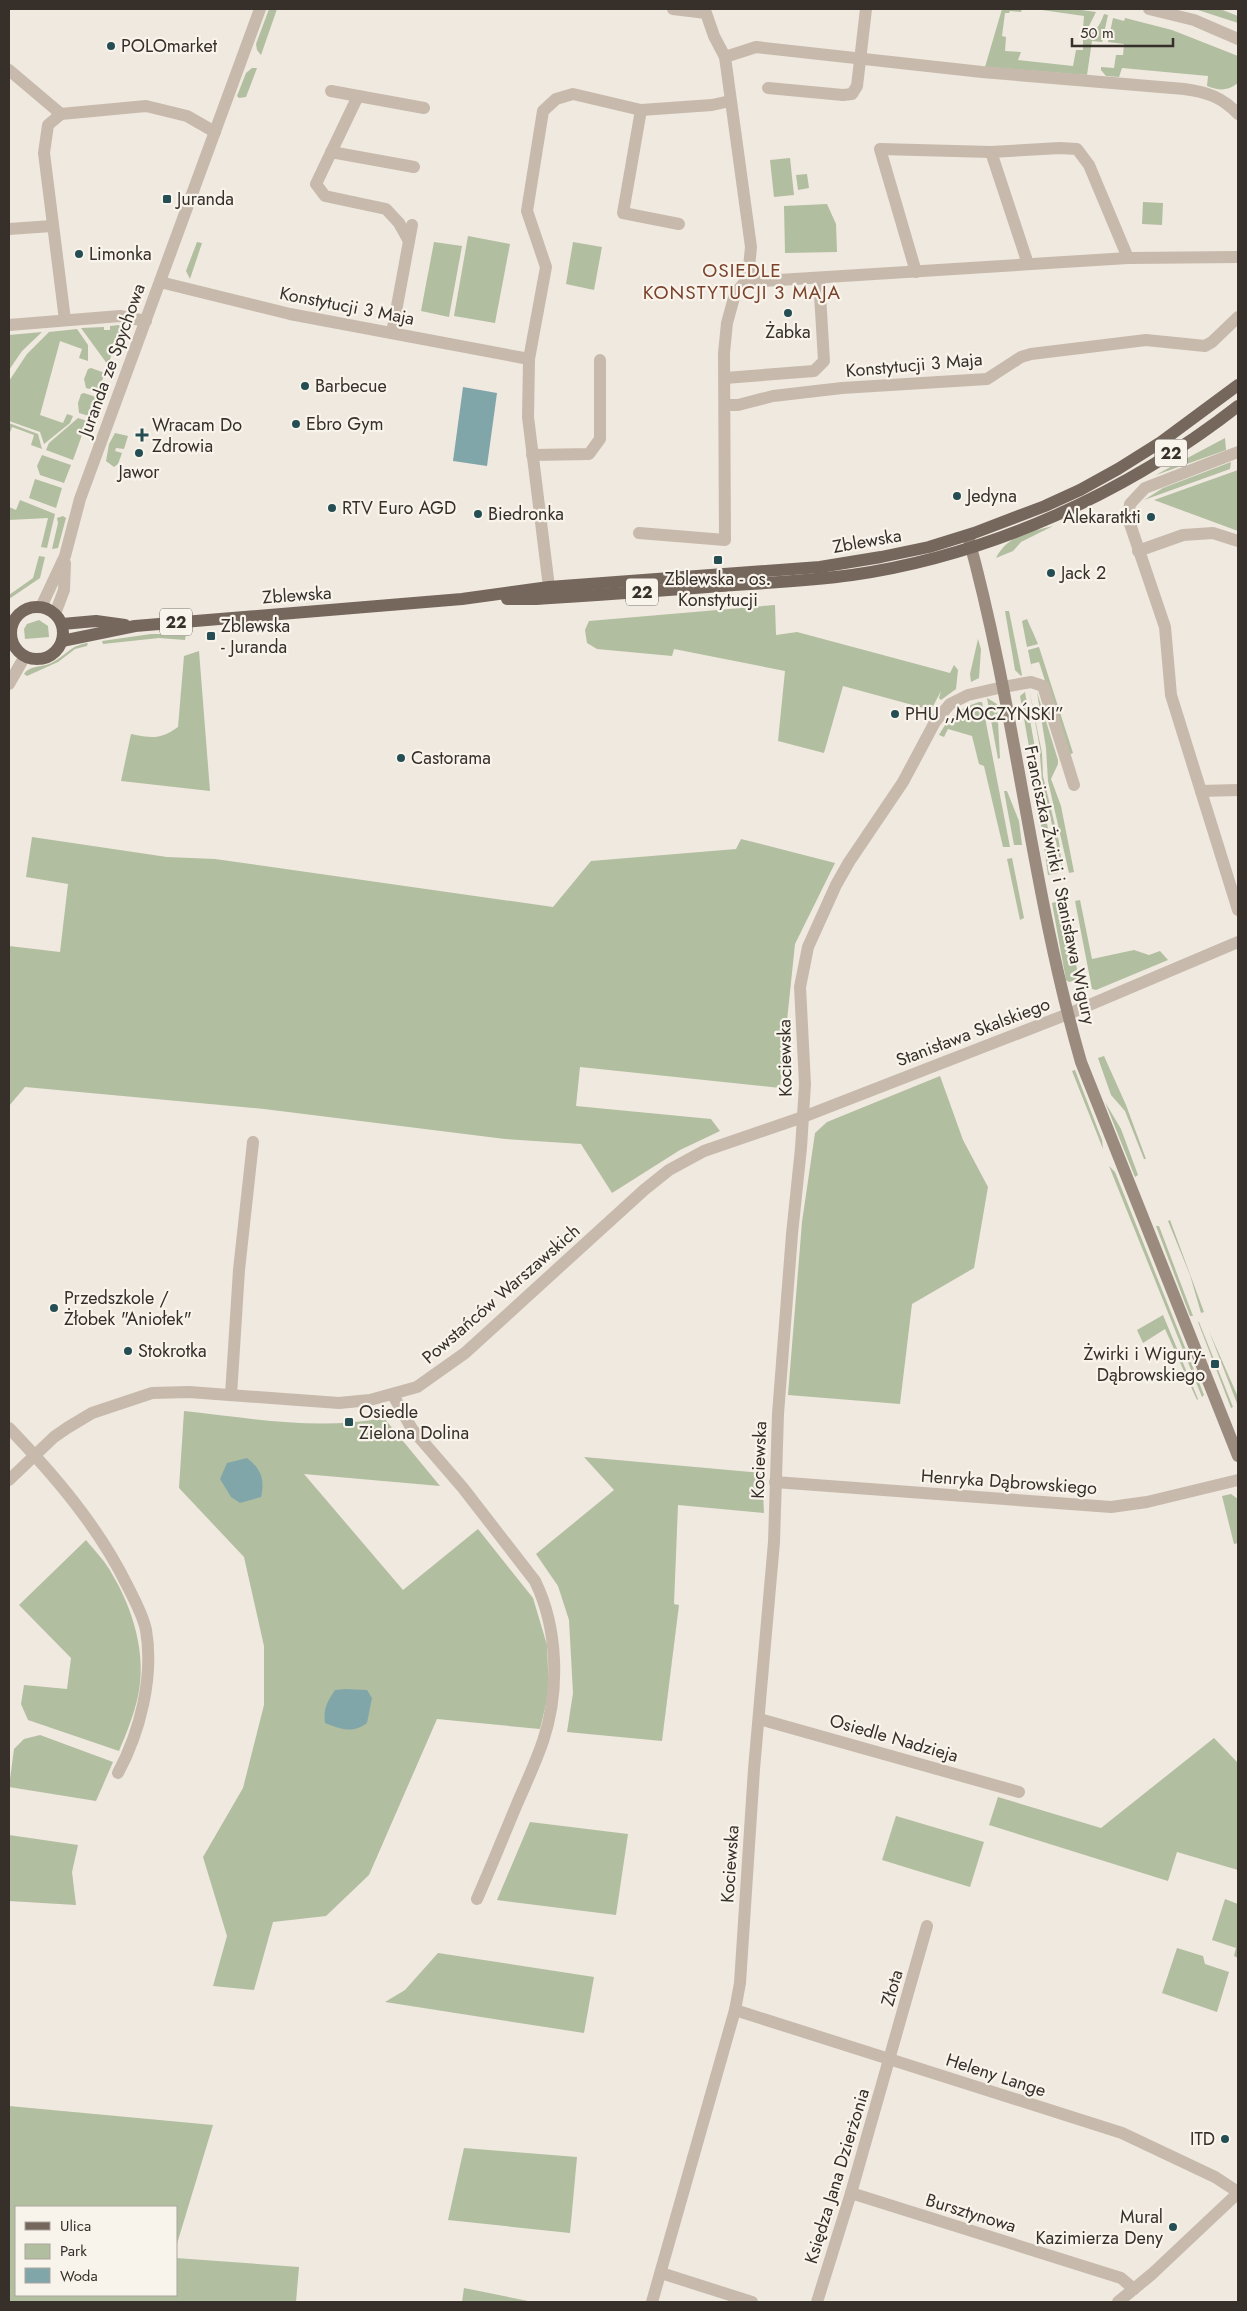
<svg xmlns="http://www.w3.org/2000/svg" width="1247" height="2311" viewBox="0 0 1247 2311" font-family="Jost,sans-serif">
<rect width="100%" height="100%" fill="#f0e9df"/>
<!-- green -->
<g fill="#b2bea0">
<path d="M269,9H277L261,55L257,50L256,44Z"/>
<path d="M1002,9H1022L1021,12L1010,11L1009,13H1005L1002,36L1006,37L1005,51L1021,52L1018,60L1073,66L1076,50H1083V37C1096,33 1100,25 1104,14L1108,15L1102,42L1092,41L1087,75L985,67Z"/>
<path d="M1035,9H1074L1096,12L1088,28H1083L1084,16Z"/>
<path d="M1195,9H1220L1238,16V23Z"/>
<path d="M1113,18L1124,21L1125,18L1172,30L1238,56V83C1227,91 1220,91 1207,86L1208,76L1122,68L1119,77L1106,76L1101,70V67L1114,68L1116,55H1123L1124,44L1108,42Z"/>
<path d="M252,68H257L246,97L239,98L237,96L246,73Z"/>
<path d="M790,158L794,195L774,197L770,160Z"/>
<path d="M807,174L809,188L798,190L796,175Z"/>
<path d="M1143,202L1163,203L1162,225L1142,224Z"/>
<path d="M827,204L836,224L837,252L785,253L784,206Z"/>
<path d="M468,236L510,244L495,323L454,316Z"/>
<path d="M197,242L202,243L190,279L186,271Z"/>
<path d="M434,242L462,246L449,317L421,311Z"/>
<path d="M573,242L602,247L594,290L566,284Z"/>
<path d="M119,325L121,328L108,365L81,328L104,327V330H110V326Z"/>
<path d="M77,329L88,345V361L79,358L82,349L60,341L40,415L63,423L67,414L73,416L70,423L44,444L40,432L9,421V381L27,354L49,332Z"/>
<path d="M42,332L22,351L9,370V335Z"/>
<path d="M91,368L105,373L98,391L86,388L84,379L88,369Z"/>
<path d="M84,393L96,397L89,416L79,413L78,403L81,394Z"/>
<path d="M78,418L87,421L73,460L46,450L49,443Z"/>
<path d="M9,423L38,434L42,449L31,445L34,435L12,427L9,435Z"/>
<path d="M115,433L128,436L124,449L116,448L115,451L122,453L118,464L114,467L106,461L109,444Z"/>
<path d="M1225,438L1226,450L1156,475L1163,471Z"/>
<path d="M42,455L71,465L64,483L40,475L37,466Z"/>
<path d="M1231,462L1230,469L1144,500L1163,488Z"/>
<path d="M1238,470V531L1154,500Z"/>
<path d="M35,479L62,488L56,508L29,498Z"/>
<path d="M20,500L55,514L47,548L41,547L48,518L9,520V507L16,510Z"/>
<path d="M63,516L66,518L58,548L52,549L58,523L57,518Z"/>
<path d="M1053,526L1021,542L1013,551L996,558C1008,535 1029,532 1053,526Z"/>
<path d="M39,556L45,557L40,578L9,599V595L33,578Z"/>
<path d="M775,605L776,635L797,632L950,673L954,665L958,670L956,689L941,700L939,698L941,691L931,710L843,686L824,753L778,741L785,671L674,649L672,656L597,649L587,643L585,630L589,621Z"/>
<path d="M1005,611H1009L1022,675L1021,676L1015,670Z"/>
<path d="M1027,619L1038,644L1027,647L1022,621Z"/>
<path d="M39,620L48,626L49,637L25,639L24,629L27,624Z"/>
<path d="M151,634H186L185,640L159,638L103,644L102,641Z"/>
<path d="M978,639L981,649L979,678L971,682L970,674Z"/>
<path d="M88,643L87,646L75,649L58,662L27,676L24,674C31,664 44,668 53,662C68,654 69,646 88,643Z"/>
<path d="M1039,647L1073,753L1069,755L1039,662L1031,664L1032,670L1028,650Z"/>
<path d="M199,651L210,791L121,781L131,734C152,738 160,740 178,727L184,656Z"/>
<path d="M1029,688L1042,753L1043,776L1059,842L1063,873L1042,781L1039,743Z"/>
<path d="M1025,692L1035,748L1037,779L1058,873L1048,875L1034,775L1020,696Z"/>
<path d="M1037,692L1058,760V764L1051,779L1061,806L1074,872L1069,873L1048,781L1046,748Z"/>
<path d="M987,698L997,704L1000,758L998,759Z"/>
<path d="M979,702H982L1010,847H1003L984,766L979,764L972,736L948,729L944,737L939,735C949,717 960,708 979,702Z"/>
<path d="M1004,791H1007L1019,821L1022,845H1014Z"/>
<path d="M32,837L167,857L215,859L553,907L591,861L736,849L741,839L835,863L795,944L780,1088L580,1067L576,1106L711,1119L720,1131L680,1150L612,1193L581,1144L505,1139L264,1109L25,1087L9,1106V946L60,952L68,884L26,877Z"/>
<path d="M1012,858L1024,918L1020,920L1007,859Z"/>
<path d="M1063,900L1079,979L1069,982L1066,980L1052,903Z"/>
<path d="M1080,900L1092,959L1134,950L1149,955L1160,951L1168,960L1096,990L1092,989L1075,901Z"/>
<path d="M1104,1056L1126,1105L1146,1159H1144L1125,1111L1111,1095L1098,1058Z"/>
<path d="M1075,1070L1102,1140L1103,1149L1072,1071Z"/>
<path d="M940,1076L963,1140L988,1187L974,1268L912,1304L900,1404L788,1395L802,1222L815,1133L827,1122Z"/>
<path d="M1105,1102L1121,1129L1138,1175L1135,1177Z"/>
<path d="M1109,1166L1115,1172L1204,1395L1202,1397Z"/>
<path d="M1170,1220L1204,1312L1201,1313L1190,1275L1168,1221Z"/>
<path d="M1156,1226H1159L1193,1316H1190Z"/>
<path d="M1163,1315L1198,1399L1197,1400L1165,1329L1143,1343L1137,1330Z"/>
<path d="M1198,1322H1199L1233,1407L1231,1408Z"/>
<path d="M1209,1331L1238,1397V1406Z"/>
<path d="M184,1411C251,1418 317,1431 384,1418L440,1486L304,1474L403,1590L478,1529L533,1598L547,1645L549,1692L540,1729L437,1719L369,1875L326,1916L273,1922L254,1990L213,1986L227,1936L203,1857L243,1788L264,1705V1646L244,1557L179,1488Z"/>
<path d="M584,1457L762,1473L764,1513L678,1505L674,1604L679,1605L662,1741L567,1732L573,1693L569,1620L558,1586L536,1554L614,1490Z"/>
<path d="M1231,1494L1238,1499V1543L1234,1544L1222,1496Z"/>
<path d="M86,1540C95,1551 106,1562 112,1574C133,1609 147,1655 138,1696C134,1715 126,1734 119,1751L28,1720L21,1704L24,1685L67,1689L71,1658L19,1605Z"/>
<path d="M40,1735L113,1762L96,1801L9,1787L14,1749L24,1739Z"/>
<path d="M1214,1738L1238,1763V1870L1177,1852L1168,1881L989,1825L998,1797L1101,1828Z"/>
<path d="M896,1816L984,1842L970,1887L882,1860Z"/>
<path d="M530,1822L628,1834L616,1915L497,1900Z"/>
<path d="M9,1835L78,1845L72,1872L76,1905L9,1901Z"/>
<path d="M1225,1899L1238,1904V1958L1234,1956L1236,1948L1212,1940Z"/>
<path d="M1177,1948L1203,1956L1205,1964L1229,1972L1217,2012L1162,1993Z"/>
<path d="M438,1953L594,1977L584,2033L385,2002L405,1990Z"/>
<path d="M9,2106L213,2125L176,2247V2207H16V2295H176V2258L299,2267L296,2302H9Z"/>
<path d="M464,2148L577,2157L570,2233L448,2220Z"/>
<path d="M464,2288L533,2302H462Z"/>
</g>
<!-- water -->
<g fill="#81a6aa">
<path d="M463,387L497,393L487,466L453,461Z"/>
<path d="M247,1458C261,1469 265,1479 261,1497L240,1503L231,1497L220,1479L227,1463Z"/>
<path d="M346,1689L367,1690L372,1698L367,1723C352,1734 340,1729 325,1723C323,1709 327,1702 335,1690Z"/>
</g>
<g fill="none" stroke-linecap="round" stroke-linejoin="round">
<!-- minor -->
<g stroke="#c7baac" stroke-width="12">
<path d="M673,9L706,13L714,36L725,57"/>
<path d="M9,70L61,114L146,106L187,116L215,132"/>
<path d="M768,88L843,95L852,94L857,86L866,9"/>
<path d="M331,91L424,108"/>
<path d="M358,96L316,184L325,196L386,209L399,223L409,241"/>
<path d="M641,110L623,213L679,224"/>
<path d="M61,114L48,125L44,153L65,320"/>
<path d="M331,152L414,167"/>
<path d="M991,152L1028,264"/>
<path d="M9,229L52,226"/>
<path d="M916,272L880,149L991,152L1060,148L1077,149L1089,165L1128,258"/>
<path d="M748,278L763,281L1128,258L1238,257"/>
<path d="M160,282L290,314L529,359L546,267L527,211L543,111L556,99L573,94L641,110L712,105L730,101"/>
<path d="M9,325L120,316L146,321"/>
<path d="M392,333L412,225"/>
<path d="M529,359L528,417L549,587"/>
<path d="M725,378L814,371L824,361L819,278"/>
<path d="M726,405H738L773,396L842,388L987,379L1021,357L1031,354L1146,340L1205,346L1212,342L1238,317"/>
<path d="M1238,452L1145,488L1130,504L1128,518L1165,627L1171,695L1238,910"/>
<path d="M532,455L589,454L600,439V360"/>
<path d="M639,533L725,540L724,353L727,323L735,294L748,278L751,247L725,57L756,47L982,72L1184,89C1207,92 1222,97 1238,114"/>
<path d="M1138,551L1183,535L1213,533L1238,541"/>
<path d="M9,684L25,656"/>
<path d="M1201,791L1238,790"/>
<path d="M231,1395L239,1270L253,1142"/>
<path d="M393,1395L412,1429L463,1488L535,1581C558,1628 560,1691 543,1741C536,1762 526,1783 517,1804C504,1835 491,1867 477,1899"/>
<path d="M9,1428C54,1475 98,1526 127,1585C134,1599 143,1615 146,1630C154,1677 140,1732 118,1773"/>
<path d="M9,1480L54,1437L67,1428L92,1413L152,1393L189,1392L339,1403L370,1400L417,1387L465,1353L644,1190L669,1170L704,1151L803,1117L1068,1014L1238,942"/>
<path d="M775,1482L1111,1507L1147,1502L1238,1480"/>
<path d="M759,1719L1019,1792"/>
<path d="M735,2010L1122,2133L1215,2177L1238,2192"/>
<path d="M851,2193L1121,2278L1134,2289"/>
<path d="M661,2273L752,2302"/>
<path d="M652,2302L735,2010L740,1983L754,1769L774,1542L778,1414L792,1234L801,1148L805,1084L800,987L808,947L836,885L849,862L903,782L935,722L950,704L968,695L1003,687L1031,682L1043,686L1074,785"/>
<path d="M817,2302L851,2193L927,1926"/>
</g>
<!-- tertiary -->
<g stroke="#c7baac" stroke-width="12">
<path d="M1149,9L1194,20L1238,39"/>
<path d="M41,607L65,556L80,499L260,9"/>
<path d="M55,614L64,590L65,563"/>
<path d="M1118,2302L1152,2274L1238,2193"/>
</g>
<!-- secondary -->
<path stroke="#9b8a7e" stroke-width="12" d="M968,536C1016,709 1031,889 1081,1062L1238,1456"/>
<!-- primary -->
<g stroke="#76675d" stroke-width="12">
<path d="M507,599H536C597,595 659,591 720,586C764,583 808,581 852,575C991,555 1128,492 1238,406"/>
<circle cx="37" cy="633" r="26"/>
<path d="M62,624L96,621L125,625"/>
<path d="M62,641L135,626L462,599L549,587L820,567L881,557L929,547L974,533L1045,506L1080,490L1118,469L1161,442L1238,385"/>
</g>
</g>
<!-- markers -->
<g fill="#244e53" stroke="#f8f3eb" stroke-width="2">
<circle cx="111" cy="46" r="5"/>
<rect x="162" y="194" width="10" height="10" rx="2.5"/>
<circle cx="79" cy="254" r="5"/>
<circle cx="788" cy="313" r="5"/>
<circle cx="305" cy="386" r="5"/>
<circle cx="296" cy="424" r="5"/>
<path d="M139.5 427.5h5v5h5v5h-5v5h-5v-5h-5v-5h5z"/>
<circle cx="139" cy="453" r="5"/>
<circle cx="957" cy="496" r="5"/>
<circle cx="332" cy="508" r="5"/>
<circle cx="478" cy="514" r="5"/>
<circle cx="1151" cy="517" r="5"/>
<rect x="713" y="555" width="10" height="10" rx="2.5"/>
<circle cx="1051" cy="573" r="5"/>
<rect x="206" y="631" width="10" height="10" rx="2.5"/>
<circle cx="895" cy="714" r="5"/>
<circle cx="401" cy="758" r="5"/>
<circle cx="54" cy="1308" r="5"/>
<circle cx="128" cy="1351" r="5"/>
<rect x="1210" y="1359" width="10" height="10" rx="2.5"/>
<rect x="344" y="1417" width="10" height="10" rx="2.5"/>
<circle cx="1225" cy="2139" r="5"/>
<circle cx="1173" cy="2227" r="5"/>
</g>
<g text-anchor="middle" stroke-width="4.5" stroke-linejoin="round" paint-order="stroke">
<!-- shield labels -->
<g fill="#f8f3eb" stroke="#706a64" stroke-width="1">
<rect x="1155" y="439.5" width="32" height="27" rx="4"/>
<rect x="626" y="578.5" width="32" height="27" rx="4"/>
<rect x="160" y="608.5" width="32" height="27" rx="4"/>
</g>
<g font-size="16" font-weight="bold" fill="#362f2a">
<text x="1171" y="459">22</text>
<text x="642" y="598">22</text>
<text x="176" y="628">22</text>
</g>
<!-- poi labels -->
<g font-size="18" fill="#362f2a" stroke="#f8f3eb" text-anchor="start">
<text x="121" y="52">POLOmarket</text>
<text x="177" y="205">Juranda</text>
<text x="89" y="260">Limonka</text>
<text x="788" y="338" text-anchor="middle">Żabka</text>
<text x="315" y="392">Barbecue</text>
<text x="306" y="430">Ebro Gym</text>
<text x="152" y="431">Wracam Do<tspan x="152" dy="21">Zdrowia</tspan></text>
<text x="139" y="478" text-anchor="middle">Jawor</text>
<text x="967" y="502">Jedyna</text>
<text x="342" y="514">RTV Euro AGD</text>
<text x="488" y="520">Biedronka</text>
<text x="1141" y="523" text-anchor="end">Alekaratkti</text>
<text x="1061" y="579">Jack 2</text>
<text x="718" y="585" text-anchor="middle">Zblewska - os.<tspan x="718" dy="21">Konstytucji</tspan></text>
<text x="221" y="632">Zblewska<tspan x="221" dy="21">- Juranda</tspan></text>
<text x="905" y="720">PHU ,,MOCZYŃSKI”</text>
<text x="411" y="764">Castorama</text>
<text x="64" y="1304">Przedszkole /<tspan x="64" dy="21">Żłobek "Aniołek"</tspan></text>
<text x="138" y="1357">Stokrotka</text>
<text x="1205" y="1360" text-anchor="end">Żwirki i Wigury-<tspan x="1205" dy="21">Dąbrowskiego</tspan></text>
<text x="359" y="1418">Osiedle<tspan x="359" dy="21">Zielona Dolina</tspan></text>
<text x="1215" y="2145" text-anchor="end">ITD</text>
<text x="1163" y="2223" text-anchor="end">Mural<tspan x="1163" dy="21">Kazimierza Deny</tspan></text>
</g>
<!-- street labels -->
<g font-size="18" fill="#362f2a" stroke="#f8f3eb">
<text transform="translate(347 306) rotate(11)" y="6">Konstytucji 3 Maja</text>
<text transform="translate(112 360) rotate(-70)" y="6">Juranda ze Spychowa</text>
<text transform="translate(914 365) rotate(-5)" y="6">Konstytucji 3 Maja</text>
<text transform="translate(867 541) rotate(-10)" y="6">Zblewska</text>
<text transform="translate(297 595) rotate(-4)" y="6">Zblewska</text>
<text transform="translate(1060 885) rotate(78)" y="6">Franciszka Żwirki i Stanisława Wigury</text>
<text transform="translate(973 1032) rotate(-21)" y="6">Stanisława Skalskiego</text>
<text transform="translate(785 1058) rotate(-91)" y="6">Kociewska</text>
<text transform="translate(501 1294) rotate(-41)" y="6">Powstańców Warszawskich</text>
<text transform="translate(759 1460) rotate(-88)" y="6">Kociewska</text>
<text transform="translate(1009 1482) rotate(4)" y="6">Henryka Dąbrowskiego</text>
<text transform="translate(894 1738) rotate(16)" y="6">Osiedle Nadzieja</text>
<text transform="translate(730 1864) rotate(-86)" y="6">Kociewska</text>
<text transform="translate(892 1988) rotate(-74)" y="6">Złota</text>
<text transform="translate(996 2075) rotate(18)" y="6">Heleny Lange</text>
<text transform="translate(837 2176) rotate(-73)" y="6">Księdza Jana Dzierżonia</text>
<text transform="translate(971 2213) rotate(17)" y="6">Bursztynowa</text>
</g>
<!-- neighbourhood labels -->
<g font-size="19" letter-spacing="1" fill="#7c432c" stroke="#f8f3eb">
<text x="742" y="277">OSIEDLE<tspan x="742" dy="22">KONSTYTUCJI 3 MAJA</tspan></text>
</g>
</g>
<!-- border -->
<rect width="1247" height="2311" fill="none" stroke="#362f2a" stroke-width="20"/>
<!-- legend -->
<rect x="15" y="2206" width="162" height="90" fill="#f8f3eb" stroke="#aaa59e"/>
<rect x="25" y="2222" width="25" height="8" fill="#76675d" stroke="#aaa59e"/>
<text x="60" y="2231" font-size="15" fill="#362f2a">Ulica</text>
<rect x="25" y="2244" width="25" height="15" fill="#b2bea0" stroke="#aaa59e"/>
<text x="60" y="2256" font-size="15" fill="#362f2a">Park</text>
<rect x="25" y="2268" width="25" height="15" fill="#81a6aa" stroke="#aaa59e"/>
<text x="60" y="2281" font-size="15" fill="#362f2a">Woda</text>
<!-- scale -->
<path d="M1072 38v8h101v-8" fill="none" stroke="#362f2a" stroke-width="2.5"/>
<text x="1080" y="38" font-size="15" fill="#362f2a" stroke="#f8f3eb" stroke-width="4" paint-order="stroke">50 m</text>
</svg>
